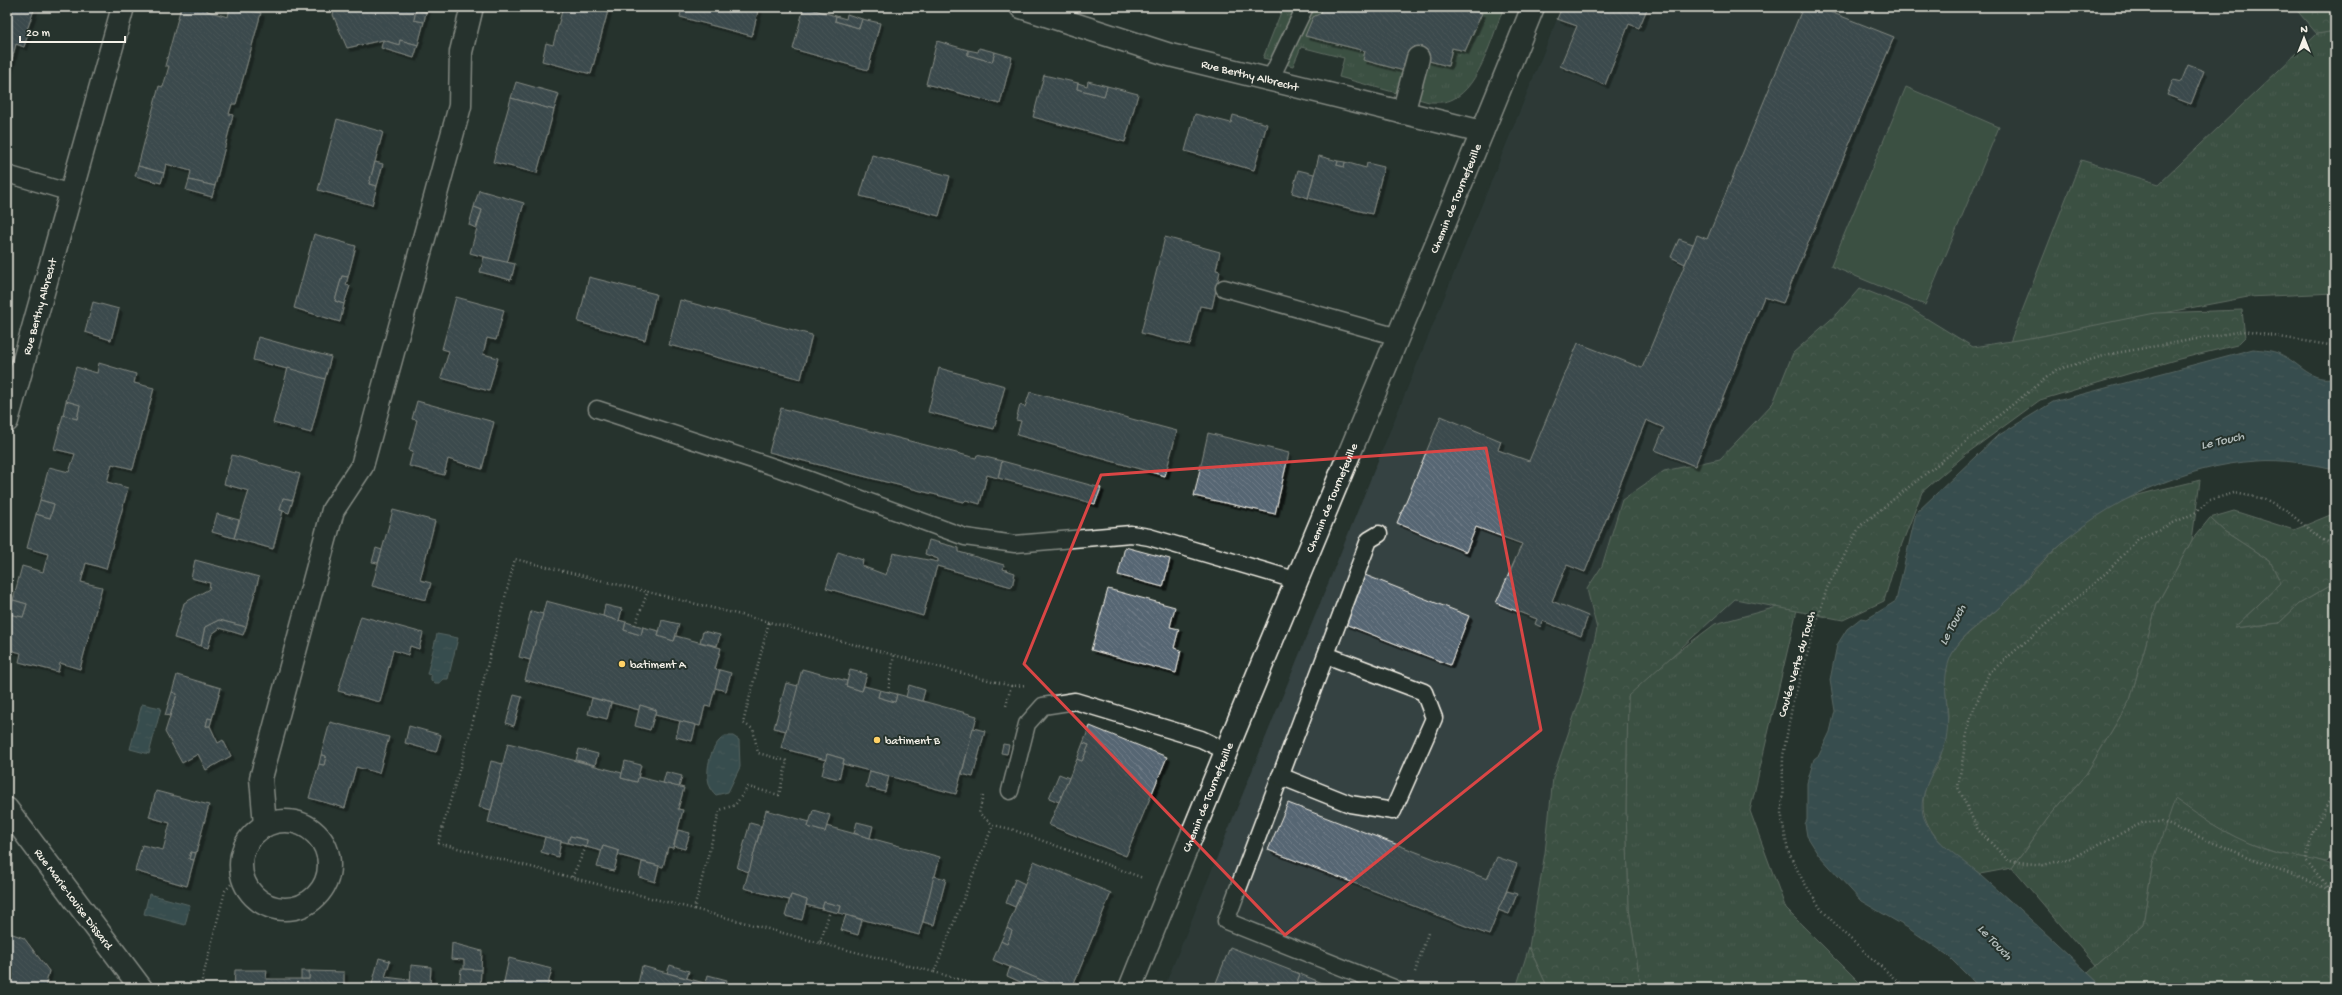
<svg xmlns="http://www.w3.org/2000/svg" width="2342" height="995" viewBox="0 0 2342 995" font-family="'Gochi Hand',sans-serif">
<defs>
<pattern id="grass-tufts" width="24" height="20" patternUnits="userSpaceOnUse"><rect width="24" height="20" fill="#55735b"/><path d="M3 7l-1-3M5 7V3M7 7l1-3M15 17l-1-3M17 17v-4M19 17l1-3" fill="none" stroke="#768e7a"/></pattern>
<pattern id="forest-crowns" width="20" height="18" patternUnits="userSpaceOnUse"><rect width="20" height="18" fill="#55735b"/><path d="M2 6a3 3 0 1 1 6 0M12 15a3 3 0 1 1 6 0" fill="none" stroke="#768e7a"/></pattern>
<pattern id="water-ripples" width="26" height="14" patternUnits="userSpaceOnUse"><rect width="26" height="14" fill="#4e6d74"/><path d="M2 4q2-2 4 0t4 0M15 11q2-2 4 0t4 0" fill="none" stroke="#688288"/></pattern>
<pattern id="building-back-hatch" width="6" height="6" patternUnits="userSpaceOnUse"><rect width="6" height="6" fill="#576673"/><path d="M-1 5l2 2M0 0l6 6M5-1l2 2" fill="none" stroke="#707c87"/></pattern>
<filter id="shadow"><feDropShadow dx="3.5" dy="3.5" stdDeviation="0" flood-color="#0009"/></filter>
</defs>
<rect width="100%" height="100%" fill="#26332d"/>
<filter id="ink" filterUnits="userSpaceOnUse"><feTurbulence type="fractalNoise" baseFrequency=".025" numOctaves="2"/><feDisplacementMap in="SourceGraphic" scale="8" xChannelSelector="R" yChannelSelector="G"/><feConvolveMatrix kernelMatrix="1 2 1 2 8 2 1 2 1" color-interpolation-filters="sRGB"/></filter>
<g filter="url(#ink)">
<!-- built -->
<path fill="#354242" d="M1562,7H2335V31L2317,34L2159,184L2081,161L1993,384L1797,601L1715,624L1595,677L1529,947L1516,988H1164Z"/>
<!-- grass -->
<g fill="url(#grass-tufts)" stroke="#a4b2a2">
<path d="M1283,7H1504C1493,33 1480,87 1453,99C1446,103 1437,102 1429,102L1339,77L1344,58L1305,48L1301,47L1293,66L1263,58Z"/>
<path d="M2335,31V293L2248,297L2010,342L2081,160L2159,184L2317,34Z"/>
<path d="M2210,518L2224,531L2270,561L2281,583L2234,628L2279,623L2299,604L2335,583V850L2327,862L2277,853L2242,841L2209,823L2153,862L2143,924L2096,966L2012,868L2048,818L2086,774L2130,700L2157,604L2192,540Z"/>
<path d="M1799,601L1750,811L1786,909L1865,988H1641L1629,909L1626,810L1628,695L1667,660L1715,624Z"/>
<path d="M1529,947L1548,988H1516Z"/>
</g>
<!-- forest -->
<g fill="url(#forest-crowns)" stroke="#a4b2a2">
<path d="M2294,7H2335V31L2317,34Z"/>
<path d="M1860,288L1908,307L1973,347L2042,336L2155,313L2242,310L2245,337L2237,345L2175,360L2040,400L1966,454L1922,492L1898,554L1884,601L1843,620L1735,599L1628,696L1626,810L1629,909L1641,988H1548L1529,947L1545,853L1553,778L1582,693L1597,629L1587,589L1602,566L1622,500L1664,471L1720,459L1773,403L1793,353L1838,313Z"/>
<path d="M2200,480L2192,540L2157,604L2130,700L2086,774L2048,818L2012,868L1980,874C1951,853 1912,828 1926,787C1928,778 1935,771 1938,763C1941,757 1942,749 1943,742C1945,734 1948,724 1948,716C1947,698 1942,682 1947,665C1956,637 1981,625 2001,606C2038,570 2073,522 2121,501C2146,491 2175,487 2200,480Z"/>
<path d="M2234,511L2294,530L2335,513V583L2299,604L2279,623L2234,628L2281,583L2270,561L2224,531L2210,518Z"/>
<path d="M2175,799C2207,822 2238,842 2277,853C2296,858 2319,856 2335,868V988H2104L2088,973L2143,924L2153,862Z"/>
</g>
<!-- pitch -->
<path fill="#55735b" stroke="#a4b2a2" d="M1906,87L1999,127L1925,305L1831,266Z"/>
<!-- water -->
<g fill="url(#water-ripples)" stroke="#90a2a2">
<path d="M2253,349C2262,350 2272,350 2280,354C2300,363 2312,384 2335,377V469C2309,464 2284,459 2257,461C2185,465 2105,502 2053,551C2034,568 2019,588 2002,605C1985,621 1963,632 1952,654C1938,682 1952,710 1946,740C1940,764 1915,793 1924,818C1935,845 1961,857 1982,876C2023,912 2064,950 2104,988H1980L1946,954L1908,928L1861,901L1819,855L1807,836L1805,824L1807,820V783L1814,759L1819,755L1830,732L1835,711L1830,680L1837,645L1847,629L1861,618L1867,619L1896,601L1916,513L1996,437L2053,402Z"/>
<path d="M437,634L458,638L448,679H443L440,683H435L431,680V675L427,674Z"/>
<path d="M142,704L161,708L149,754L130,749Z"/>
<path d="M725,736H733L739,740L740,767L728,792L716,795C701,783 708,746 725,736Z"/>
<path d="M149,894L190,905L185,925L144,914Z"/>
</g>
<!-- building -->
<g fill="url(#building-back-hatch)" stroke="#f4f1e8" filter="url(#shadow)">
<path d="M7,7H35L27,30L29,31L24,47L16,44L7,78Z"/>
<path d="M181,7H207V11L228,17L230,7L261,13L236,104H232L229,114L233,115L215,186L189,180L191,171L166,164L164,173L138,166L159,86L163,87L169,66H165Z"/>
<path d="M335,7H428L426,12L416,10L414,20L424,22L418,45L400,40L399,45L383,40L347,48L333,15Z"/>
<path d="M563,7H609L591,74L542,61L546,43L553,45Z"/>
<path d="M682,7H759L752,36L680,17Z"/>
<path d="M804,7L836,16L835,21L859,28L862,19L880,23L868,70L793,49Z"/>
<path d="M1323,7H1470L1469,10L1482,13L1465,51L1452,48L1448,66L1418,58L1408,72L1363,60L1365,51L1305,36L1313,17L1321,13Z"/>
<path d="M1562,7H1587L1601,13L1603,7H1641L1647,9L1639,28L1629,24L1605,85L1560,66L1577,26L1557,19Z"/>
<path d="M1803,7H1818L1894,37L1783,303L1764,297L1695,466L1655,450L1664,428L1646,420L1585,572L1567,565L1552,601L1588,616L1581,636L1543,621L1541,627L1535,624L1537,619L1496,603L1522,544L1476,527L1466,552L1397,523L1441,416L1501,441L1498,450L1529,461L1578,343L1642,368L1697,235L1707,239Z"/>
<path d="M416,10L426,12L424,22L414,20Z"/>
<path d="M847,14L862,19L859,28L835,21L836,16L846,19Z"/>
<path d="M383,40L399,45L400,40L418,45L414,58L381,48Z"/>
<path d="M937,41L968,50V55L992,62L995,52L1012,57L1000,104L926,84Z"/>
<path d="M979,48L995,52L992,62L968,55V50L978,52Z"/>
<path d="M2188,65L2204,71L2191,104L2167,95L2173,80L2181,82Z"/>
<path d="M1044,75L1078,83L1077,89L1104,96L1107,86L1138,94L1125,142L1033,117Z"/>
<path d="M1088,81L1107,86L1104,96L1077,89L1078,83L1087,86Z"/>
<path d="M516,82L559,94L554,110L511,98Z"/>
<path d="M511,98L554,110L537,173L493,162Z"/>
<path d="M1195,114L1231,123L1233,115L1267,124L1254,170L1185,151Z"/>
<path d="M337,119L383,132L369,184L377,186L372,205L318,190Z"/>
<path d="M872,155L950,176L939,216L860,196Z"/>
<path d="M1319,156L1338,161L1337,165L1344,167L1345,162L1366,168L1367,163L1384,167L1372,214L1308,198Z"/>
<path d="M1338,161L1345,162L1344,167L1337,165Z"/>
<path d="M375,162L383,164L377,186L369,184Z"/>
<path d="M138,166L164,173L161,183L135,176Z"/>
<path d="M1298,170L1314,174L1308,198L1292,193Z"/>
<path d="M189,180L215,186L212,197L186,190Z"/>
<path d="M479,190L524,203L507,263L470,253L482,210L474,207Z"/>
<path d="M474,207L482,210L476,228L469,225Z"/>
<path d="M314,234L356,246L348,277L342,276L335,301L344,304L340,322L294,308Z"/>
<path d="M1165,237L1220,252L1216,270L1220,271L1212,308L1200,306L1190,345L1141,333Z"/>
<path d="M1679,239L1693,244L1685,264L1671,257Z"/>
<path d="M484,257L515,264L511,280L480,272Z"/>
<path d="M342,276L348,277L346,285L350,286L344,304L335,301Z"/>
<path d="M589,277L656,294L645,340L578,322Z"/>
<path d="M456,297L504,310L496,340L487,338L483,354L498,358L489,391L441,378L449,351L442,349Z"/>
<path d="M680,300L812,335L801,379L669,345Z"/>
<path d="M93,302L119,309L111,340L85,332Z"/>
<path d="M258,337L331,357L325,379L253,360Z"/>
<path d="M99,363L136,374L134,383L154,388L133,469L112,464L107,482L128,488L106,569L86,563L81,582L102,587L80,669L60,663L58,672L19,662L21,653L7,649V622L9,614L23,617L27,604L13,600L22,566L43,572L48,554L27,548L36,514L50,518L54,504L40,500L49,467L69,472L75,454L54,449L63,415L77,419L80,405L66,401L76,367L97,373Z"/>
<path d="M288,368L325,379L311,433L273,423Z"/>
<path d="M939,368L1005,386L994,429L928,412Z"/>
<path d="M1030,392L1177,431L1165,476L1017,435L1021,421L1016,420L1020,405L1025,407Z"/>
<path d="M66,401L80,405L77,419L63,415Z"/>
<path d="M417,401L494,422L482,469L448,459L444,475L409,466L413,451L409,450L417,420L412,419Z"/>
<path d="M781,408L976,458L977,455L1002,461L998,478L987,475L980,504L966,500L964,502L769,452Z"/>
<path d="M1208,433L1289,453L1275,514L1194,496Z"/>
<path d="M232,455L300,474L293,500L283,498L280,510L283,511L273,549L234,538L249,491L224,484Z"/>
<path d="M1002,461L1101,488L1095,504L998,478Z"/>
<path d="M283,498L293,500L289,513L280,510Z"/>
<path d="M40,500L54,504L50,518L36,514Z"/>
<path d="M393,510L435,521L420,580L431,583L426,600L372,586Z"/>
<path d="M217,514L239,520L234,538L212,532Z"/>
<path d="M929,540L959,548V552L1004,565L1003,569L1015,573L1012,587L937,566L923,616L826,588L838,552L863,560L862,566L886,575L893,553L938,562V559L925,554Z"/>
<path d="M1125,547L1170,559L1163,587L1118,575Z"/>
<path d="M376,548L382,550L378,563L372,562Z"/>
<path d="M195,560L259,577L246,627L219,620L205,627L201,646L174,638L184,603L209,589L210,583L191,578Z"/>
<path d="M1365,575L1469,616L1450,665L1345,624Z"/>
<path d="M1108,589L1175,607L1170,627L1179,629L1174,648L1181,650L1176,673L1091,650Z"/>
<path d="M13,600L27,604L23,617L9,614Z"/>
<path d="M546,601L626,622L624,630L641,635L643,627L659,631L658,636L674,641L676,636L721,648L715,669L720,670L710,707L705,706L700,726L655,715L656,710L640,705L639,710L525,680Z"/>
<path d="M605,605L622,609L619,621L603,616Z"/>
<path d="M531,611L543,614L530,660L519,657Z"/>
<path d="M361,616L423,633L419,649L410,646L408,655L393,650L380,702L338,691Z"/>
<path d="M219,620L246,627L243,635L220,628L212,634L208,648L201,646L205,627Z"/>
<path d="M662,620L679,624L674,641L658,636Z"/>
<path d="M626,622L643,627L641,635L624,630Z"/>
<path d="M703,631L720,635L717,646L700,642Z"/>
<path d="M802,669L847,681L846,686L862,691L864,686L880,690L878,697L895,702L897,694L977,716L956,794L843,764L844,759L827,754L826,760L781,748Z"/>
<path d="M720,670L731,673L726,691L715,688Z"/>
<path d="M850,670L867,674L862,691L846,686Z"/>
<path d="M177,675L221,688L212,719L208,718L206,726H210L218,743L223,740L231,756L206,770L198,754L182,763L165,732L177,694L172,692Z"/>
<path d="M786,683L798,686L786,731L774,728Z"/>
<path d="M909,685L925,690L922,701L906,697Z"/>
<path d="M880,690L897,694L895,702L878,697Z"/>
<path d="M172,692L177,694L170,716L165,715Z"/>
<path d="M514,695L522,697L514,726L506,723Z"/>
<path d="M592,698L611,703L607,719L588,714Z"/>
<path d="M640,705L656,710L650,730L635,726Z"/>
<path d="M208,718L212,719L210,726H206Z"/>
<path d="M680,721L696,725L692,741L676,737Z"/>
<path d="M330,722L389,737L379,773L356,767L345,808L309,798L319,764L324,765L326,756L321,755Z"/>
<path d="M409,726L441,735L436,752L405,743Z"/>
<path d="M1090,726L1167,757L1126,856L1049,825L1077,759L1082,761L1089,745L1083,743Z"/>
<path d="M973,728L985,731L973,777L962,774Z"/>
<path d="M508,743L622,773L621,778L637,782L638,777L684,788L678,809L683,810L673,848L668,847L663,867L618,855L619,851L603,846L601,851L586,847L587,840L570,836L568,843L488,822Z"/>
<path d="M1083,743L1089,745L1082,761L1077,759Z"/>
<path d="M1003,744L1009,745L1007,754L1001,753Z"/>
<path d="M579,749L598,754L595,765L576,760Z"/>
<path d="M827,754L844,759L839,779L822,775Z"/>
<path d="M321,755L326,756L324,765L319,764Z"/>
<path d="M491,761L503,764L491,810L479,807Z"/>
<path d="M625,761L641,765L637,782L621,778Z"/>
<path d="M870,771L889,776L885,792L866,787Z"/>
<path d="M666,772L682,776L679,787L663,783Z"/>
<path d="M1059,774L1069,778L1059,802L1049,798Z"/>
<path d="M156,791L209,805L196,853L191,852L189,859L194,860L187,886L135,871L142,845L163,850L170,823L149,817Z"/>
<path d="M1288,803L1487,879L1497,857L1517,864L1489,935L1268,850Z"/>
<path d="M766,810L810,822L808,827L825,832L826,826L940,857L919,935L839,913L841,906L824,902L822,909L806,905L807,900L791,895L789,900L744,888Z"/>
<path d="M813,810L830,815L825,832L808,827Z"/>
<path d="M857,822L873,826L870,838L854,833Z"/>
<path d="M750,823L761,826L749,872L737,868Z"/>
<path d="M678,830L690,833L685,849L674,846Z"/>
<path d="M570,836L587,840L586,847L568,843Z"/>
<path d="M545,837L561,841L558,857L541,852Z"/>
<path d="M603,846L619,851L614,871L597,867Z"/>
<path d="M191,852L196,853L194,860L189,859Z"/>
<path d="M1034,861L1111,893L1072,988H1060L993,960L1001,941L1007,944L1012,931L1007,928Z"/>
<path d="M642,862L659,866L655,882L639,877Z"/>
<path d="M934,876L946,879L934,925L923,922Z"/>
<path d="M1015,879L1025,884L1015,907L1006,903Z"/>
<path d="M1507,891L1517,894L1509,914L1498,910Z"/>
<path d="M791,895L807,900L802,920L785,916Z"/>
<path d="M824,902L841,906L839,913L822,909Z"/>
<path d="M846,915L862,920L858,935L841,930Z"/>
<path d="M1007,928L1012,931L1007,944L1001,941Z"/>
<path d="M7,932L24,938L49,971L45,988L15,986L7,988Z"/>
<path d="M452,943L482,951L481,970L464,969V960L451,959Z"/>
<path d="M1230,947L1300,974L1295,988H1214Z"/>
<path d="M379,958L390,961L385,977L410,980V988H371Z"/>
<path d="M509,958L552,969L547,988H509L503,986Z"/>
<path d="M411,965L431,967L430,985L459,987L461,969L481,970L480,988H410Z"/>
<path d="M670,965L689,971L687,978L667,973Z"/>
<path d="M642,966L667,973L723,988H637Z"/>
<path d="M1010,967L1053,985L1052,988H1034L1007,976Z"/>
<path d="M235,970H267L266,979H309V971L344,972V988H234Z"/>
<rect x="301" y="971" width="8" height="8"/>
<path d="M1300,974L1335,988H1295Z"/>
<path d="M708,975L727,980L725,988L706,983Z"/>
</g>
<g fill="none" stroke-linecap="round" stroke-linejoin="round">
<!-- service casing -->
<g stroke="#f4f1e8" stroke-width="19">
<g id="service">
<path d="M1270,80L1305,7"/>
<path d="M7,174L71,193"/>
<path d="M1224,288L1398,337"/>
<path d="M597,409L780,469L965,537L1015,544L1131,534L1149,537L1295,580"/>
<path d="M1379,534L1369,540L1226,921L1394,988"/>
<path d="M1280,776L1350,804L1393,811L1434,718L1424,692L1326,655"/>
<path d="M1010,791L1027,724L1043,706L1075,701L1201,739L1226,751"/>
</g>
</g>
<!-- pedestrian casing -->
<g stroke="#f4f1e8" stroke-width="25">
<path id="pedestrian" d="M1403,113L1418,58"/>
</g>
<!-- minor casing -->
<g stroke="#f4f1e8" stroke-width="25">
<g id="minor">
<path id="s1" d="M1021,7L1170,55L1482,132"/>
<path id="s2" d="M7,421L123,7"/>
<path id="s3" d="M7,809L141,988"/>
<circle cx="285" cy="865" r="44"/>
<path d="M265,825L261,778L333,510L362,466L460,106L461,52L472,7"/>
</g>
</g>
<!-- tertiary casing -->
<g stroke="#f4f1e8" stroke-width="25">
<g id="tertiary">
<path id="s4" d="M1130,988C1261,660 1401,335 1533,7"/>
</g>
</g>
<!-- path -->
<g stroke="#f4f1e8" stroke-width="2.5" stroke-dasharray="1 3" stroke-linecap="butt">
<path d="M2335,545L2321,539L2287,511L2265,499L2234,493L2210,500L2195,513L2138,539L2107,572L1989,673L1969,721L1958,787L1978,830L2009,861L2043,865L2071,858L2144,822H2162L2335,892"/>
<path d="M769,622L515,559L469,736L438,843L694,909L720,810L735,805L748,787L779,795L787,761L758,753L753,729L743,723L769,622L1011,686L1006,706"/>
<path d="M635,625L648,591"/>
<path d="M1011,686L1027,685"/>
<path d="M888,692L894,655"/>
<path d="M983,796L979,813L993,825L1011,829L1143,878"/>
<path d="M572,877L586,847"/>
<path d="M2330,890L2306,860L2312,833L2335,790"/>
<path d="M694,909L820,943L830,911"/>
<path d="M820,943L934,972L993,825"/>
<path d="M934,972L988,988"/>
<path d="M1415,972L1428,933"/>
<path d="M200,988L225,891L240,874"/>
<path d="M1905,988L1845,934L1821,909L1802,879L1788,851L1782,820L1783,756L1793,702L1827,588L1860,526L2056,370L2110,354L2243,331L2335,346"/>
</g>
<!-- service -->
<use href="#service" stroke="#26332d" stroke-width="16"/>
<!-- pedestrian -->
<use href="#pedestrian" stroke="#26332d" stroke-width="22"/>
<!-- minor -->
<use href="#minor" stroke="#26332d" stroke-width="22"/>
<!-- tertiary -->
<use href="#tertiary" stroke="#26332d" stroke-width="22"/>
</g>
</g>
<!-- marked area -->
<path d="M0 0H2342V995H0ZM1486,448L1541,730L1285,935L1024,664L1101,475Z" fill="#26332d" fill-opacity=".55" fill-rule="evenodd"/>
<path fill="none" stroke="#da4645" stroke-width="3" stroke-linejoin="round" d="M1486,448L1541,730L1285,935L1024,664L1101,475Z"/>
<!-- markers -->
<g fill="#ffd166" stroke="#26332d" stroke-width="1.5">
<circle cx="622" cy="664" r="4"/>
<circle cx="877" cy="740" r="4"/>
</g>
<g text-anchor="middle" stroke-width="4" stroke-linejoin="round" paint-order="stroke">
<!-- street labels -->
<g font-size="12" fill="#f4f1e8" stroke="#26332d">
<text dy="4" stroke="none"><textPath href="#s1" startOffset="239">Rue Berthy Albrecht</textPath></text>
<text dy="4" stroke="none"><textPath href="#s4" startOffset="854">Chemin de Tournefeuille</textPath></text>
<text dy="4" stroke="none"><textPath href="#s2" startOffset="119">Rue Berthy Albrecht</textPath></text>
<text dy="4" stroke="none"><textPath href="#s4" startOffset="530">Chemin de Tournefeuille</textPath></text>
<text transform="translate(1796 664) rotate(-74)" y="4">Coulée Verte du Touch</text>
<text dy="4" stroke="none"><textPath href="#s4" startOffset="206">Chemin de Tournefeuille</textPath></text>
<text dy="4" stroke="none"><textPath href="#s3" startOffset="112">Rue Marie-Louise Dissard</textPath></text>
</g>
<!-- poi labels -->
<g font-size="12" fill="#f4f1e8" stroke="#26332d" text-anchor="start">
<text x="630" y="668">batiment A</text>
<text x="885" y="744">batiment B</text>
</g>
<!-- water labels -->
<g font-size="13" font-style="italic" fill="#b2bcba" stroke="#26332d">
<text transform="translate(2222 439) rotate(-13)" y="5">Le Touch</text>
<text transform="translate(1951 624) rotate(-62)" y="5">Le Touch</text>
<text transform="translate(1996 941) rotate(46)" y="5">Le Touch</text>
</g>
</g>
<!-- margin -->
<rect width="2342" height="995" fill="none" stroke="#26332d" stroke-width="24"/>
<rect x="12" y="12" width="2318" height="971" fill="none" stroke="#f4f1e8" stroke-width="1.5" filter="url(#ink)"/>
<!-- north arrow -->
<g transform="translate(2304 38)" stroke="#26332d" stroke-width="3" paint-order="stroke">
<path d="M0-3L7 15L0 10L-7 15Z" fill="#f4f1e8"/>
<text y="-6" font-size="11" font-weight="bold" text-anchor="middle" fill="#f4f1e8">N</text>
</g>
<!-- scale -->
<path d="M20 36v6h105v-6" fill="none" stroke="#f4f1e8" stroke-width="2"/>
<text x="26" y="36" font-size="12" fill="#f4f1e8" stroke="#26332d" stroke-width="3" paint-order="stroke">20 m</text>
</svg>
